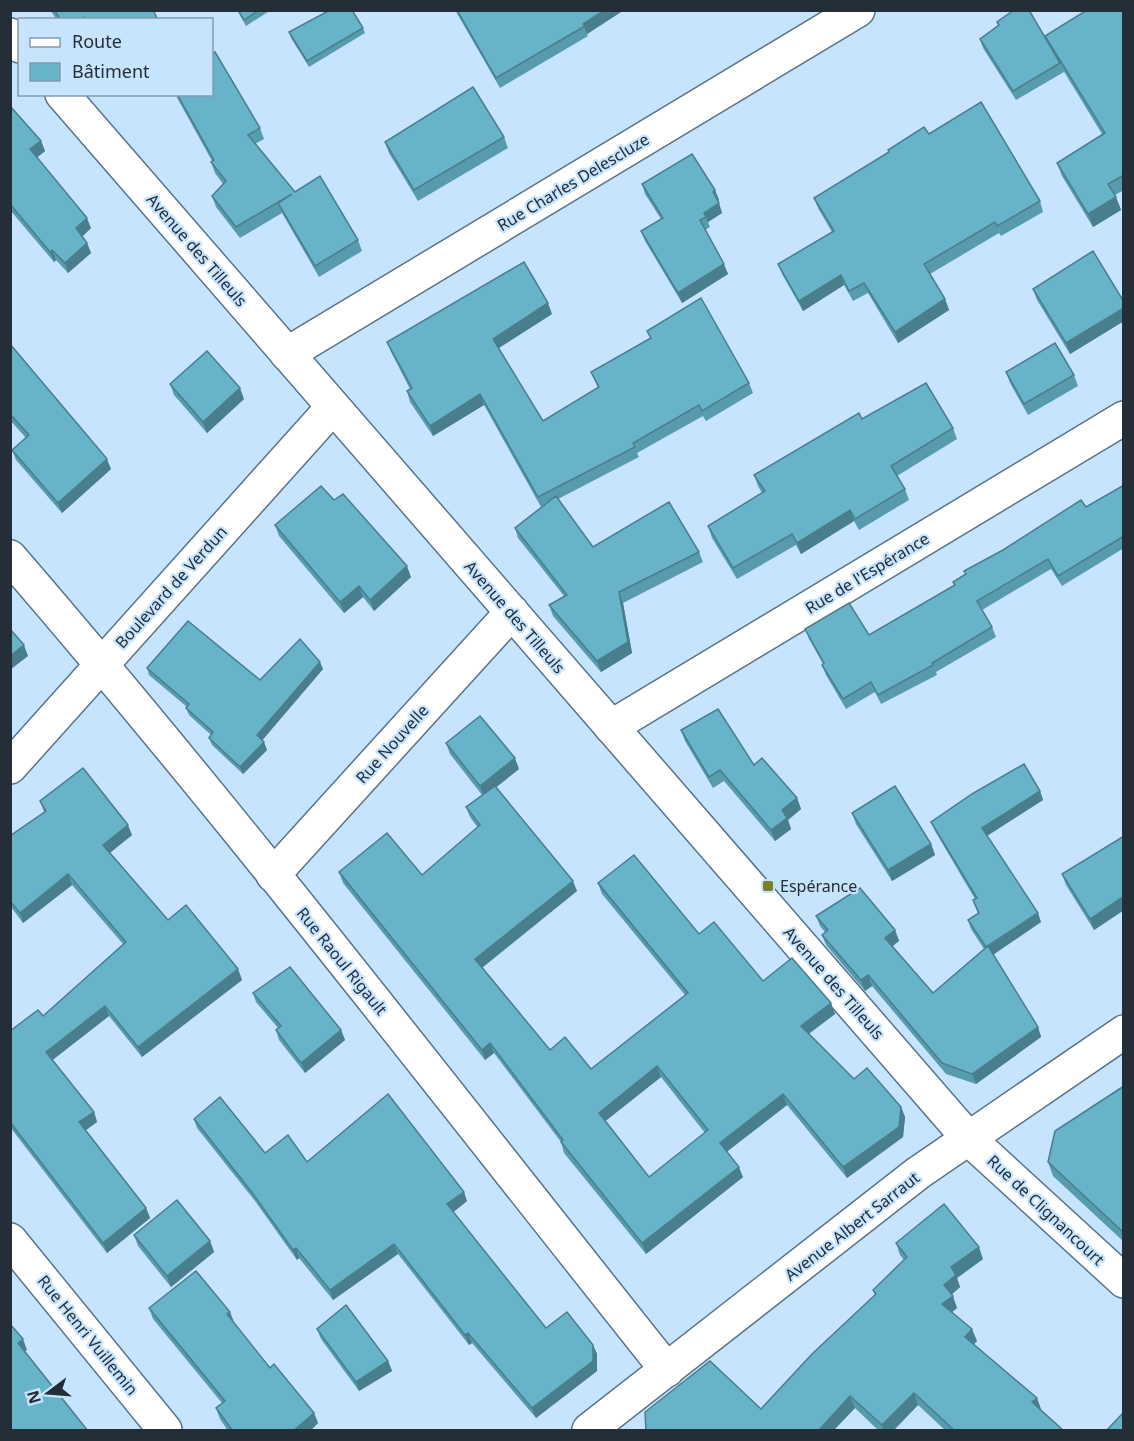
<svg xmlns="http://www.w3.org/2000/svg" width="1134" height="1441" viewBox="0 0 1134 1441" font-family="'Noto Sans',sans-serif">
<rect width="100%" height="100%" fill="#c7e4fe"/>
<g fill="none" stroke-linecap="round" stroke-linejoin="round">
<!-- minor casing -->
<g stroke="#58738a" stroke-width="36">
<g id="minor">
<path d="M10,35L20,46"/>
<path d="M62,94L969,1139L1124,1281"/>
<path d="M287,354L858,10"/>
<path d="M10,557C238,821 450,1098 667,1370"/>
<path d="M611,727L1124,418"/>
<path d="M10,767L333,407"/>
<path d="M273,875L512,612"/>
<path d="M10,1240L165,1430"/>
<path d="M589,1430L918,1173L1124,1032"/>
</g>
</g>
<!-- minor -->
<use href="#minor" stroke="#fff" stroke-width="33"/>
</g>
<!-- wall -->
<g fill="#599bae" fill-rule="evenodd">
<path d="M50,10H153L158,20H57Z"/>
<path d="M237,10H271L246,26Z"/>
<path d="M455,10H624L587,34L588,36L500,88Z"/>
<path d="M1124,10V190L1115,195L1121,210L1093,227L1062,176L1057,163L1102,134L1063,70L1064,72L1016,100L983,48L980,39L998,25L997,22L1047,40L1045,36Z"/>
<path d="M363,28L365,33L309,67L291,38L289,32Z"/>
<path d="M175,94H212L260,128L264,139L255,144L295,192L358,240L362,251L319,277L282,213L240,238L216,207L212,196L223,184L215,173L211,162L212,161Z"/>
<path d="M10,106L41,141L45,151L37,157L91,228L82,236L87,243L91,253L68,273L56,260L54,262L10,210Z"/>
<path d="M929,134L1040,201L1043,212L1001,236L999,233L930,274L945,299L949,310L898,343L868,293L853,301L844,285L803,311L782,274L778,264L832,232L818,208L814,198Z"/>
<path d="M504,137L508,148L418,201L389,153L385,142Z"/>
<path d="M642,184L715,190L719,200L718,201L722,213L708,222L710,227L705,230L728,274L682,303L645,241L641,231L661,219L645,194Z"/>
<path d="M1033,289L1124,302V321L1070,354L1037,300Z"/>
<path d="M552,314L499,348L543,421L598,388L591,372L650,338L647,331L749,383L753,393L706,421L703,416L637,453L639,457L558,499L593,547L699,552L703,562L623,603L632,653L601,672L553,616L549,605L564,596L518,538L515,528L541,507L484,405L433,436L410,402L407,391L410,389L391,352L387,342Z"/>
<path d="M10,344L111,469L62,513L16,460L12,450L26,438L10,420Z"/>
<path d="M1006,372L1074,375L1078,386L1028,415L1010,383Z"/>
<path d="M170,384L244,399L207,433L174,395Z"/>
<path d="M862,419L953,428L957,439L897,476L905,489L909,500L859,530L854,521L801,554L796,545L737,579L712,538L708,526L762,493L758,486L754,475Z"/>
<path d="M1124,485V548L1062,586L1051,569L982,610L992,627L996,637L936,672L937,675L881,704L875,692L846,709L826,675L822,665L823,664L809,639L805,629L869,635L954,585L953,582L966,575L964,571L1086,507Z"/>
<path d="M334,500L411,577L374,611L363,597L344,613L279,536L275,525Z"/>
<path d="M147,668L260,680L323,669L262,740L267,750L243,774L212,745L209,738L211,735L189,715L186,708L187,707L149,675Z"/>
<path d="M681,730L754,765L797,798L801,809L788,820L791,829L775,841L724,781L713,788L685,741Z"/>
<path d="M446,743L519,769L496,787L577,891L482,968L550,1050L591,1069L685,995L602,894L598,883L699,934L763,981L831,1003L835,1014L809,1034L854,1079L901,1107L905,1117L903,1137L847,1178L787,1105L727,1151L743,1177L646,1254L564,1153L561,1142L494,1053L485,1060L343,883L339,872L422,875L478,828L470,817L466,807L482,795L450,754ZM661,1077L705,1133L649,1177L605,1121Z"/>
<path d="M1040,791L1043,800L987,836L1041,922L993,954L1038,1027L1041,1037L976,1084L946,1074L872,986L865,991L826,945L822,935L825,932L820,926L816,916L895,930L899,941L892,946L933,993L984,949L971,929L968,920L978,914L973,900L975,899L935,831L931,822Z"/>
<path d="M40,801L132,835L110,853L168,920L238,969L242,980L142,1057L109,1016L52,1060L94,1112L97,1122L86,1130L146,1208L150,1218L107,1253L10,1127V1031L43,1016L123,944L72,885L23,923L11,907L10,908V836L44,812Z"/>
<path d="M852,813L931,844L935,855L892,881L856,824Z"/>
<path d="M1124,836V910L1094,930L1066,885L1062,874Z"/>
<path d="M253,993L341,1030L345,1040L305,1073L279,1040L276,1030L278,1028L256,1002Z"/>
<path d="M1124,1086V1242L1053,1176L1048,1162Z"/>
<path d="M194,1119L265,1153L307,1162L467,1201L453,1212L546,1328L593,1345L597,1354V1371L536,1418L472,1343L469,1345L398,1254L333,1300L299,1258L297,1260L255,1201L197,1128Z"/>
<path d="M134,1235L210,1241L214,1252L171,1287L138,1246Z"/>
<path d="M896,1243L983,1259L957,1278L960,1287L951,1294L957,1308L952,1312L977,1341L974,1344L1037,1398L1041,1410L1064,1431H946L918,1405L893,1431H879L855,1408L833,1431H646L761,1409L875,1295L873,1290L904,1260L900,1255Z"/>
<path d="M149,1308L234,1323L270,1368L314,1413L318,1423L310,1431H228L220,1419L216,1408L222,1403L153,1319Z"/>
<path d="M317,1329L388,1361L392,1371L359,1391L321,1339Z"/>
</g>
<!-- shaded-wall -->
<g fill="#487e8d">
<path d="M605,10H624L587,34L583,24Z"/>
<path d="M41,141L45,151L34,160L30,149Z"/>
<path d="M715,190L719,200L717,202L713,192Z"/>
<path d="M1116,197L1121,210L1093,227L1088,214Z"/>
<path d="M719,203L722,213L708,222L704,213Z"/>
<path d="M87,218L91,228L80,239L76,228Z"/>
<path d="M87,243L91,253L68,273L65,263Z"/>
<path d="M52,250L56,260L54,262L50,252Z"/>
<path d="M724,264L728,274L682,303L678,293Z"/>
<path d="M841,275L844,285L803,311L799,301Z"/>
<path d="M945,299L949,310L898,343L895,332Z"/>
<path d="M548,303L552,314L497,349L493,339Z"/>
<path d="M1124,308V321L1070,354L1066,343Z"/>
<path d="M240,388L244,399L207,433L203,422Z"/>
<path d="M480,394L484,405L433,436L430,426Z"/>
<path d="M107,459L111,469L62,513L58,503Z"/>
<path d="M850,510L854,521L801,554L797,543Z"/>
<path d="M407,566L411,577L374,611L370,600Z"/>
<path d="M359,586L363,597L344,613L340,602Z"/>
<path d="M619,592L623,603L632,653L601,672L597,661Z"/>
<path d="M24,645L28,656L10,670V656Z"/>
<path d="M320,662L323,669L260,743L257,735Z"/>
<path d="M264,742L267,750L243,774L240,767Z"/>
<path d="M515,758L519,769L484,797L480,786Z"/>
<path d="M1040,791L1043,800L985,837L982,828Z"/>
<path d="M797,798L801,809L788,820L791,829L775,841L771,830L782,810Z"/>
<path d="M128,825L132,835L107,855L103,845Z"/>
<path d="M931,844L935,855L892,881L888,870Z"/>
<path d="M68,874L72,885L23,923L20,913Z"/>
<path d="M573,881L577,891L479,970L475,959Z"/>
<path d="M1124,896V910L1094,930L1090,919Z"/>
<path d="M1038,913L1041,922L990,957L986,948Z"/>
<path d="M895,930L899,941L889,949L885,938Z"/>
<path d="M238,969L242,980L142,1057L138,1047Z"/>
<path d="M868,975L872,986L865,991L861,980Z"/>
<path d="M831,1003L835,1014L805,1036L801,1026Z"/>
<path d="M105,1006L109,1016L50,1062L46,1052Z"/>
<path d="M1038,1027L1041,1037L976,1084L972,1074Z"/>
<path d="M341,1030L345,1040L305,1073L301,1063Z"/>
<path d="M490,1043L494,1053L485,1060L482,1050Z"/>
<path d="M657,1066L661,1077L603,1123L599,1113Z"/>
<path d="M783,1094L787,1105L724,1154L720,1143Z"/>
<path d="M901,1107L905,1117L903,1137L847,1178L843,1167Z"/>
<path d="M94,1112L97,1122L83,1132L79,1122Z"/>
<path d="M739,1167L743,1177L646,1254L642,1243Z"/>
<path d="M464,1192L467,1201L451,1214L447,1204Z"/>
<path d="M146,1208L150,1218L107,1253L103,1243Z"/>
<path d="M210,1241L214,1252L171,1287L167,1276Z"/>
<path d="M394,1244L398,1254L333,1300L330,1290Z"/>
<path d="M979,1247L983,1259L957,1278L960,1287L949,1297L944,1285L951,1267Z"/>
<path d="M296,1248L299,1258L297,1260L293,1250Z"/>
<path d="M953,1296L957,1308L947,1316L942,1304Z"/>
<path d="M230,1312L234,1322L227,1314Z"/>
<path d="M972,1329L977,1341L969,1349L965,1337Z"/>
<path d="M468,1333L472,1343L469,1345L465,1335Z"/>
<path d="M23,1339L27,1350L22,1353L18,1343Z"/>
<path d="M593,1345L597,1354V1371L536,1418L532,1408Z"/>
<path d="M388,1361L392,1371L359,1391L356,1382Z"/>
<path d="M914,1393L918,1405L893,1431H884L882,1425Z"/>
<path d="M850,1396L855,1408L833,1431H818Z"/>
<path d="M1037,1398L1041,1409L1037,1414L1032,1402Z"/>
<path d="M314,1413L318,1423L310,1431H293Z"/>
</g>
<!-- building -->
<g fill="#67b4ca" stroke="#487e8d" stroke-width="1.5" fill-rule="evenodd">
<path d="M54,10H153L158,20H86L84,17L81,20H61Z"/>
<path d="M238,10H259L244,20Z"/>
<path d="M330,10H352L363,28L307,61L289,32Z"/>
<path d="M457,10H605L583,24L585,26L496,78Z"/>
<path d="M1014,10H1029L1060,63L1013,91L980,39L999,25L997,22Z"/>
<path d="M1087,10H1124V175L1108,184L1116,197L1088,214L1057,163L1105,133L1045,36Z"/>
<path d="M215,52L260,128L248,135L295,192L320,176L358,240L315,266L278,203L292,194L236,227L212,196L226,181L211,162L214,160L177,94H212V54Z"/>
<path d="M473,87L504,137L414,190L385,142Z"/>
<path d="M981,102L1040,201L997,226L995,222L924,264L945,299L895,332L864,283L849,291L841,275L799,301L778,264L834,231L814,198L889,152L888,150L924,127L929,134Z"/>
<path d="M10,106L41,141L30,149L87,218L76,228L87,243L65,263L52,250L50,252L10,204Z"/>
<path d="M692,154L715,190L713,192L719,203L704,213L706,217L700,220L724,264L678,293L641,231L663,218L642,184Z"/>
<path d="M1093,251L1124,302V308L1066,343L1033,289Z"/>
<path d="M524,262L548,303L493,339L543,421L599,387L591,372L651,338L647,331L701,298L749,383L702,411L699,405L633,443L635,447L538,497L480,394L430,426L407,391L412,388L387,342Z"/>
<path d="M1055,343L1074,375L1024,404L1006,372Z"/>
<path d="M10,344L107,459L58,503L12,450L29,435L10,414Z"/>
<path d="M207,351L240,388L203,422L170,384Z"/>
<path d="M926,383L953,428L891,466L905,489L855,519L850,510L797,543L792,534L733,568L708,526L765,491L754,475L859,413L862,419Z"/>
<path d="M1124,485V536L1058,576L1048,559L977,601L992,627L932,663L933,665L878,695L871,682L843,699L822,665L824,663L805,629L849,603L869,635L955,585L953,582L966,574L964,571L1003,550L1081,500L1086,507Z"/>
<path d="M321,486L334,500L343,494L407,566L370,600L359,586L340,602L275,525Z"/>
<path d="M556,496L593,547L669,502L699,552L619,592L628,642L597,661L549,605L567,595L515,528Z"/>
<path d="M188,621L260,680L300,639L320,662L257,735L264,742L240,767L209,738L213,732L186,708L189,704L147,668Z"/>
<path d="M10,629L24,645L10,656Z"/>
<path d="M718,709L754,765L762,758L797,798L782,810L787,818L771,830L720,770L709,777L681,730Z"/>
<path d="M480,716L515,758L480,786L446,743Z"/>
<path d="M1024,764L1040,791L982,828L1038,913L986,947L968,920L979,913L973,900L977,898L931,822L972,794Z"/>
<path d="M83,768L128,825L103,845L168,920L186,905L238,969L138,1047L105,1006L46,1052L94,1112L79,1122L146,1208L103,1243L10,1122V1031L38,1010L43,1016L126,942L68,874L20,913L10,901V836L46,811L40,801Z"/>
<path d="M495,786L573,881L475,959L550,1050L565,1037L591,1069L688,993L598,883L634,855L699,934L714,922L763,981L792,958L831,1003L801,1026L854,1079L867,1068L901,1107L899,1127L843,1167L783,1094L720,1143L739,1167L642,1243L561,1142L563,1140L490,1043L482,1050L339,872L387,833L422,875L480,825L466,807ZM657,1066L708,1130L649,1177L599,1113Z"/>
<path d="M895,786L931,844L888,870L852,813Z"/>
<path d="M1124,836V896L1090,919L1062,874Z"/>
<path d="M860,888L895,930L885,938L933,993L988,946L1038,1027L972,1074L942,1063L868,975L861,980L822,935L828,930L816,916Z"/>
<path d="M290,967L341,1030L301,1063L276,1030L281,1026L253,993Z"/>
<path d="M1124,1086V1233L1048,1162L1055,1131Z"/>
<path d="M388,1094L464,1192L447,1204L546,1328L567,1312L593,1345V1361L532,1408L468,1333L465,1335L394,1244L330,1290L296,1248L293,1250L251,1191L194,1119L220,1097L265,1153L288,1135L307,1162Z"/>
<path d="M177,1200L210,1241L167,1276L134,1235Z"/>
<path d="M944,1204L979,1247L951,1267L956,1275L944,1285L953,1296L942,1304L972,1329L965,1337L1037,1398L1032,1402L1064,1431H955L914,1393L882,1425L850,1396L818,1431H646L645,1412L710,1361L761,1409L812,1354L876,1294L873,1290L907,1257L896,1243Z"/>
<path d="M196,1271L230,1312L227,1314L270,1368L274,1364L314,1413L293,1431H233L216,1408L225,1401L149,1308Z"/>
<path d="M346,1305L388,1361L356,1382L317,1329Z"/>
<path d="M10,1324L23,1339L18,1343L88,1431H10Z"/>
<path d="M1124,1412V1431H1106Z"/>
</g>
<!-- markers -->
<rect fill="#7c7e28" stroke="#c7e4fe" stroke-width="2" x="762" y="880" width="12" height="12" rx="3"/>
<g text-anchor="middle" stroke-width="4.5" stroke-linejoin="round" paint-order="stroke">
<!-- street labels -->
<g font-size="16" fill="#232e38" stroke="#c7e4fe">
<text transform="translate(573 182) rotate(-31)" y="6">Rue Charles Delescluze</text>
<text transform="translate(197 250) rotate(49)" y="6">Avenue des Tilleuls</text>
<text transform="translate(867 573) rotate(-31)" y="6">Rue de l'Espérance</text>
<text transform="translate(171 587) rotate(-48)" y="6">Boulevard de Verdun</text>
<text transform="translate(515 617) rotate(49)" y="6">Avenue des Tilleuls</text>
<text transform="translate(392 744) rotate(-48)" y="6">Rue Nouvelle</text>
<text transform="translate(342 961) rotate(51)" y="6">Rue Raoul Rigault</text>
<text transform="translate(834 983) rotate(49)" y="6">Avenue des Tilleuls</text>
<text transform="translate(1046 1210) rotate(43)" y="6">Rue de Clignancourt</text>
<text transform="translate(852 1226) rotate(-38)" y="6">Avenue Albert Sarraut</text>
<text transform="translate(88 1335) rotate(51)" y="6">Rue Henri Vuillemin</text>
</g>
<!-- poi labels -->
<g font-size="16" fill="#232e38" stroke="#c7e4fe" text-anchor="start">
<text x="780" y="892">Espérance</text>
</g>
</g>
<!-- border -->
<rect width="1134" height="1441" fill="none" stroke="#232e38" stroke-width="24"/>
<!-- legend -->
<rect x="18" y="18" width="195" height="78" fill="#c7e4fe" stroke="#859baf" stroke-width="1.5"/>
<rect x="30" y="38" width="30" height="9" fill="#ffffff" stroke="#859baf" stroke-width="1.5"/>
<text x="72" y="48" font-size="18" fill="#232e38">Route</text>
<rect x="30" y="63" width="30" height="18" fill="#67b4ca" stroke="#859baf" stroke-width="1.5"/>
<text x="72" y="78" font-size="18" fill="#232e38">Bâtiment</text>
<!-- north arrow -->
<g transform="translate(48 1393) rotate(254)" stroke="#c7e4fe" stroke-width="4.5" paint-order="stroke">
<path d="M0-4.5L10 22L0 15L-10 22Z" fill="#232e38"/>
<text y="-9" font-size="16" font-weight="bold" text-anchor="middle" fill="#232e38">N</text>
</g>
</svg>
